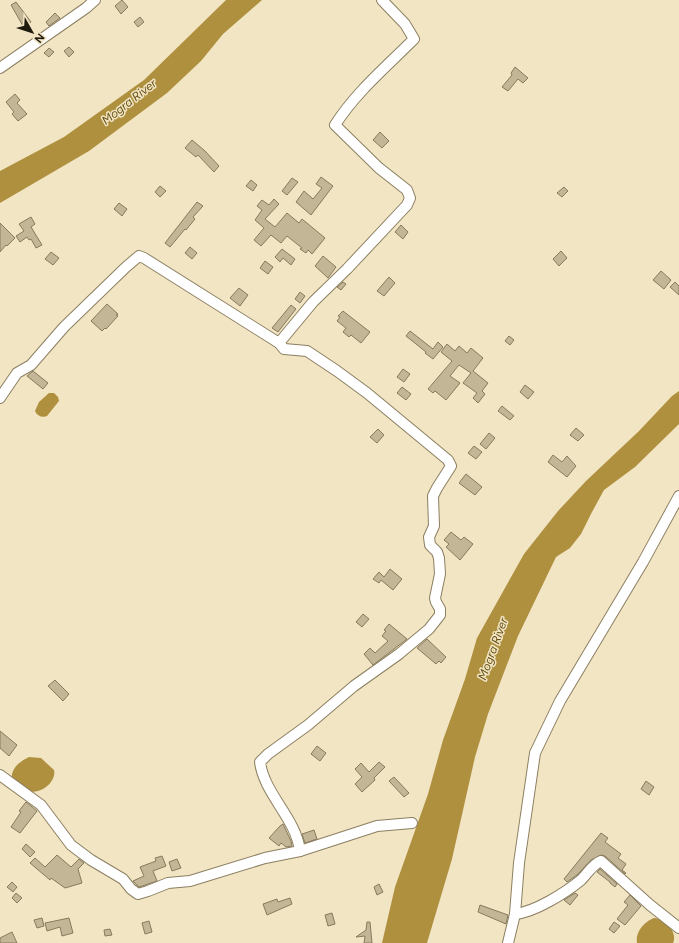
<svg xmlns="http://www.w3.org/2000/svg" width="679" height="943" viewBox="0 0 679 943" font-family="Figtree,sans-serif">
<rect width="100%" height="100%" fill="#f2e5c4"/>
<!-- water -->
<g fill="#af903e">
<path d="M226,0H262L223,34L201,61L167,93L89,151L0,203V171L64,137L144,80Z"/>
<path d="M679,391V424L635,467L604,490L592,512L581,534L570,548L556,557L518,636L488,714L475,757L452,859L427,943H382L395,887L428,794L443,740L465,679L477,638L524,554L558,511L586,481L639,431L672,396Z"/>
<path d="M49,393H54L58,397L59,401L47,416C43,418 37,416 35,411L39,402Z"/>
<path d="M29,757L41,758L54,770C57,782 40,795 29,791C23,789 17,783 12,780C10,769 20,761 29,757Z"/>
<path d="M654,918C665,919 678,932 673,943H637C635,932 644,922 654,918Z"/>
</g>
<!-- building -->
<g fill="#c3b696" stroke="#877a5d">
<path d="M122,0L128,7L121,14L115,6Z"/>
<path d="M16,2L31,22L23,26L11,5Z"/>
<path d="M55,13L60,18L49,26L46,22Z"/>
<path d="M140,17L144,22L138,27L134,22Z"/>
<path d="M69,47L74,52L69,57L64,51Z"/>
<path d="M49,48L54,52L49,57L44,53Z"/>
<path d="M515,67L528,78L523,83L518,79L508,91L502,87L512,75L511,73Z"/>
<path d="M15,94L20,100L17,103L27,114L18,121L12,114L14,112L6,102Z"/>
<path d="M380,132L389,141L382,148L373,140Z"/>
<path d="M192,140L205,151L219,166L214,172L198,155L196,157L185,148Z"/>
<path d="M321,177L333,186L311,215L296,202L304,191L313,199L322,188L316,184Z"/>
<path d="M292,178L298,182L287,195L282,191Z"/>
<path d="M251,180L257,185L253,191L246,186Z"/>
<path d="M160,186L166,191L160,197L155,192Z"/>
<path d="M564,187L568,191L562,197L557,193Z"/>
<path d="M274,199L279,204L265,219L275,227L287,213L299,223L302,219L325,238L312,254L308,250L306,253L300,249L302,248L287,236L281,243L271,235L261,246L254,240L264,228L255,220L262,210L257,206L262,200L269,205Z"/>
<path d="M197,202L203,206L193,217L195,219L186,230L185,229L170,247L165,243Z"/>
<path d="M119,203L127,209L122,216L114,209Z"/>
<path d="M31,217L35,224L31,227L42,245L36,248L31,239L29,240L27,237L20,242L16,236L24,231L19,224Z"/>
<path d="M0,223L15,238L7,246L6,245L0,252Z"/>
<path d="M401,225L408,232L403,239L395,232Z"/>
<path d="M190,247L197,253L192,259L185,253Z"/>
<path d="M282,249L295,259L291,265L283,258L280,262L275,257Z"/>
<path d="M561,251L567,258L559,266L553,259Z"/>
<path d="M51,252L59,258L53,265L45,259Z"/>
<path d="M323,256L336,267L328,278L315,266Z"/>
<path d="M265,261L273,267L268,274L260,268Z"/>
<path d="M661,271L671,280L664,289L653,280Z"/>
<path d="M389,277L395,283L384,296L377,291Z"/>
<path d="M343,282L346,284L341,290L337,287Z"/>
<path d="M675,282L679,286V295L670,287Z"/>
<path d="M239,288L248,295L240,306L230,298Z"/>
<path d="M300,292L305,296L300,303L295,299Z"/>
<path d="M107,304L118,314L116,315L118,316L106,329L105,328L102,331L91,321Z"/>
<path d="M291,305L296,309L278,332L272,328Z"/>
<path d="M343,311L370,332L361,343L351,335L349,337L343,332L346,328L337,321L340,317L338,316Z"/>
<path d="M410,331L433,349L438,342L443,347L433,359L425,353L426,352L406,336Z"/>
<path d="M509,336L514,340L510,345L505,341Z"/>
<path d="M447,344L455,351L459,346L467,353L471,348L483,358L473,371L488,383L482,391L485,394L478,403L473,398L477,393L463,383L471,373L459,365L450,376L460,383L446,400L435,391L433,393L428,389L452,361L441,352Z"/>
<path d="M403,369L410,374L404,382L397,377Z"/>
<path d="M33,371L48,383L43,389L27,376Z"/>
<path d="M525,385L534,392L528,399L520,392Z"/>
<path d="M402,387L411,394L406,400L397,393Z"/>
<path d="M502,406L514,416L510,420L498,411Z"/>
<path d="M576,428L584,435L578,441L570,435Z"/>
<path d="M378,429L384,435L377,443L370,437Z"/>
<path d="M489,433L495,438L486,449L480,444Z"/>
<path d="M474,446L482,452L476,459L468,453Z"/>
<path d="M553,455L562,462L567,456L576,466L567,477L548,462Z"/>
<path d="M466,474L482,487L475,495L459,483Z"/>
<path d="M451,532L461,540L464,537L473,544L460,560L446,547L449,544L444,540Z"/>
<path d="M390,569L402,579L393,590L381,580L379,583L373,579L379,572L384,577Z"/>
<path d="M363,614L369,619L362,627L356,622Z"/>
<path d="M389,624L407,639L373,665L364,654L370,648L375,653L388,641L382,636L386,631L384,630Z"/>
<path d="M427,639L446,657L441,663L439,661L436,664L417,648Z"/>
<path d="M55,680L69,694L63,701L48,686Z"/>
<path d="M0,731L17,745L9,756L0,748Z"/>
<path d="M317,746L326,753L320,761L311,754Z"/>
<path d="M379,762L385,767L374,778L375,780L362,792L355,784L362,777L355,769L361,763L369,772Z"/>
<path d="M394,777L409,793L404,797L389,781Z"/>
<path d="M646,781L654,787L649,795L641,789Z"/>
<path d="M26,802L37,811L20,833L11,827L21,812L19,811Z"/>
<path d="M283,824L291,841L292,846L286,847L281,843L279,846L269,838L280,826Z"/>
<path d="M314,830L317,839L305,843L302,834Z"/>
<path d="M601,833L608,838L605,842L621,854L618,858L626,864L622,870L626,873L625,874L605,856L601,855L591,860L577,875L567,882L564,879Z"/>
<path d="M26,844L35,852L30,857L22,849Z"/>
<path d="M57,855L71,867L79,859L84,863L78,869L82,883L65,888L51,878L50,880L30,863L35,858L45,867Z"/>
<path d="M162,856L166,866L153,871L157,881L139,887L133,881L144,876L140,867L156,861L155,858Z"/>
<path d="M177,859L181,868L172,871L169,862Z"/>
<path d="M600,869L617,884L615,887L610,883V882L597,872Z"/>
<path d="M12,882L17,887L13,892L7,887Z"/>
<path d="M379,884L383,892L377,895L374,887Z"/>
<path d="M16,893L22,898L17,903L12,898Z"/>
<path d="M575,893L578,895L570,905L564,900Z"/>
<path d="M630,895L641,906L625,925L617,919L628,905L624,902Z"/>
<path d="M290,898L292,904L267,915L263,904L277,899L278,902Z"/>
<path d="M480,905L508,915L506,924L478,912Z"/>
<path d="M332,913L335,924L328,926L325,915Z"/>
<path d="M42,918L44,926L37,928L34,920Z"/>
<path d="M69,918L73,933L62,936L60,927L47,931L45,923Z"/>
<path d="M149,921L152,932L145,934L142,923Z"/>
<path d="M367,922H370L372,943H364L365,936L356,937L366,930Z"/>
<path d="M614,922L620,926L614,933L609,929Z"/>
<path d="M110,929L112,935L105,936L104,930Z"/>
<path d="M12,932L17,943H0V938Z"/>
</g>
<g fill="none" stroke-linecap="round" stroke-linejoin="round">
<!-- street casing -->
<g stroke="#8c7f61" stroke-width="12">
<g id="street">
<path d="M0,68L86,8L95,0"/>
<path d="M279,343L313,302L347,269L407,205L410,198L407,190L379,168L335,125C356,92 386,67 414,39L405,24L382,0"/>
<path d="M0,398L17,373L31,365L64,327L126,267L139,256L144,258L279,343L284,349L307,351L337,371L367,393L448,460L451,466L437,488L433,496L434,526L429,537L430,545L437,552L439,558L440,574L435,598L436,602L440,609V615L429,629L399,654L354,686L308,725L268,754L260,762C264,794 296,818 300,851"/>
<path d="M0,775L41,805L71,845L91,860L123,879L131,889L138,894L148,891L168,883L190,881L265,858L300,851L377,826L412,823"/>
<path d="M515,914C535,912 565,893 581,880C587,874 593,864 601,861L650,905L679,928"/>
<path d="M508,943L515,914L519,863L535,753L560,701L643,562L679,496"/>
</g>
</g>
<!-- street -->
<use href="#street" stroke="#fff" stroke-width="10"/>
</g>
<g text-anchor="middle" stroke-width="3" stroke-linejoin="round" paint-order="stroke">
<!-- water labels -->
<g font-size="12" font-style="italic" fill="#685214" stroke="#f2e5c4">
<text transform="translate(129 102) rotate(-38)" y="4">Mogra River</text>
<text transform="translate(493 649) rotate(-70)" y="4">Mogra River</text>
</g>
</g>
<!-- north arrow -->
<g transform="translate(32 32) rotate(129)" stroke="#f2e5c4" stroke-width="3" paint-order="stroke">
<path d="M0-3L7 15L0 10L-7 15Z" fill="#1e190d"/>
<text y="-6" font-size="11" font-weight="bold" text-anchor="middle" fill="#1e190d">N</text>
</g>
</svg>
